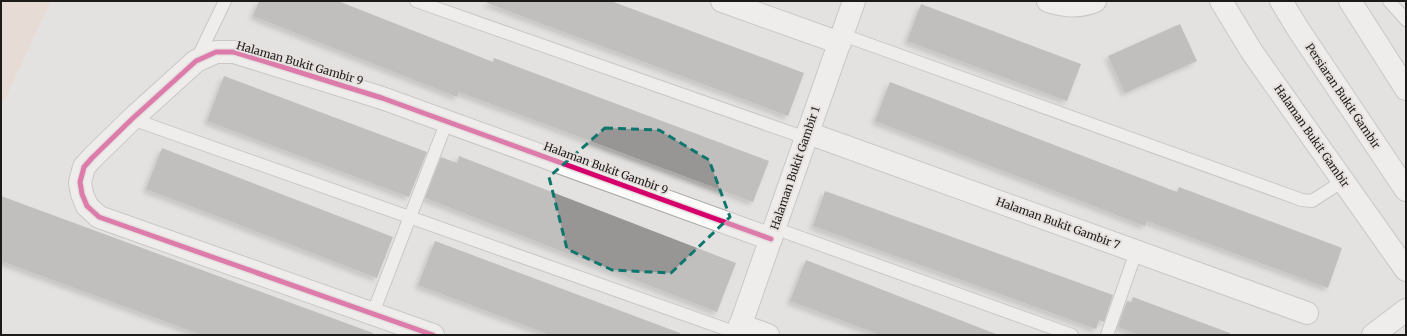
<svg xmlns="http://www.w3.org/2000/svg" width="1407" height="336" viewBox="0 0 1407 336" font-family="Merriweather,serif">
<defs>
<filter id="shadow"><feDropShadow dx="-3.5" dy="3.5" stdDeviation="2" flood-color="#0004"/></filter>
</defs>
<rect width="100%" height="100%" fill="#e4e2e0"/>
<!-- green -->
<path fill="#ecd6c7" d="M1,1H51L1,108Z"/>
<!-- building -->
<g fill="#979694" filter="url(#shadow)">
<path d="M259,1H338L493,62L494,58L769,161L753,202L459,92L457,97L253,16Z"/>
<path d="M487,1H611L804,73L788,116L487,3Z"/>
<path d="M921,4L1081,64L1067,101L907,41Z"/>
<path d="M1180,24L1197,61L1125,93L1108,56Z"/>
<path d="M224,76L427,152L409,197L207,121Z"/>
<path d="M890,82L1177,192L1179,187L1342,248L1328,288L1147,221L1145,226L875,121Z"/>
<path d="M162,148L393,237L377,278L146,189Z"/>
<path d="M459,156L736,263L717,312L425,198L441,157L457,163Z"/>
<path d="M825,191L1113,295L1104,322L1099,320L1096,329L813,226Z"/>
<path d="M1,196L373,333L372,335H202L1,261Z"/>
<path d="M435,241L680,333V335H550L418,285Z"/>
<path d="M806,260L996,334V335H880L790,301Z"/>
<path d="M1133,297L1230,333V335H1140L1118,327L1127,301L1131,302Z"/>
</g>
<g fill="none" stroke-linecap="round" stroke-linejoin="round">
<!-- service casing -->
<g stroke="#a9a7a6" stroke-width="14">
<g id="service">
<path d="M416,1L806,138"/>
<path d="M1389,1L1406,20"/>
<path d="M843,35L1302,200L1312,201L1343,181"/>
<path d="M197,59L225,1"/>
<path d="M132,119L737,333"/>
<path d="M774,228L1072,335"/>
<path d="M373,313L447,121"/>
<path d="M1107,335L1136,252"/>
</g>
</g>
<!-- minor casing -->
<g stroke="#a9a7a6" stroke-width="24">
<g id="minor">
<path d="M722,1L840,43"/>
<path d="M1048,1C1064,6 1079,8 1095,1"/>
<path d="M1221,1L1252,52L1406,270"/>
<path d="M1281,1L1298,29L1406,190"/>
<path d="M1350,1L1406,89"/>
<path d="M808,133L1307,313"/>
<path d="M740,325L768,335"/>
<path d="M433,335L99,217L87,206L82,194L80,182L84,167L92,158L132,119L196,61L216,52H234L382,98L771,239"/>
<path d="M737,335L854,1"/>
<path d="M1373,335L1406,310"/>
</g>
</g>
<!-- service -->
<use href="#service" stroke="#fbfbfa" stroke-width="12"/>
<!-- minor -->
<use href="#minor" stroke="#fbfbfa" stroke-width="22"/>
<!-- cycleway casing -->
<g stroke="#e6e1de" stroke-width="8">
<path id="cycleway" d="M433,335L99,217L87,206L82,194L80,182L84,167L92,158L132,119L196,61L216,52H234L382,98L771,239"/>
</g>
<!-- cycleway -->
<use href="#cycleway" stroke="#d6006c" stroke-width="5"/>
</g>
<!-- marked area -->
<path d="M0 0H1407V336H0ZM605,128L659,130L709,160L730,217L671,273L612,270L567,249L549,177Z" fill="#e4e2e0" fill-opacity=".55" fill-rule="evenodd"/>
<path fill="none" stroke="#0f766e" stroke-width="3" stroke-dasharray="8 5" stroke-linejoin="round" d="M605,128L659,130L709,160L730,217L671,273L612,270L567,249L549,177Z"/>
<g text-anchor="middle" stroke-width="4" stroke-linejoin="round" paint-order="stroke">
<!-- street labels -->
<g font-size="11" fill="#1d1b1a" stroke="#e6e1de">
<text transform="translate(300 63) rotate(16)" y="4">Halaman Bukit Gambir 9</text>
<text transform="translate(1343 96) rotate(56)" y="4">Persiaran Bukit Gambir</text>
<text transform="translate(1312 136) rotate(55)" y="4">Halaman Bukit Gambir</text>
<text transform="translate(606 168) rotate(20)" y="4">Halaman Bukit Gambir 9</text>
<text transform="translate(795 168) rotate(-71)" y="4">Halaman Bukit Gambir 1</text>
<text transform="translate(1058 223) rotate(20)" y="4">Halaman Bukit Gambir 7</text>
</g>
</g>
<!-- border -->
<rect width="1407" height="336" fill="none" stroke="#1d1b1a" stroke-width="4"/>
</svg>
